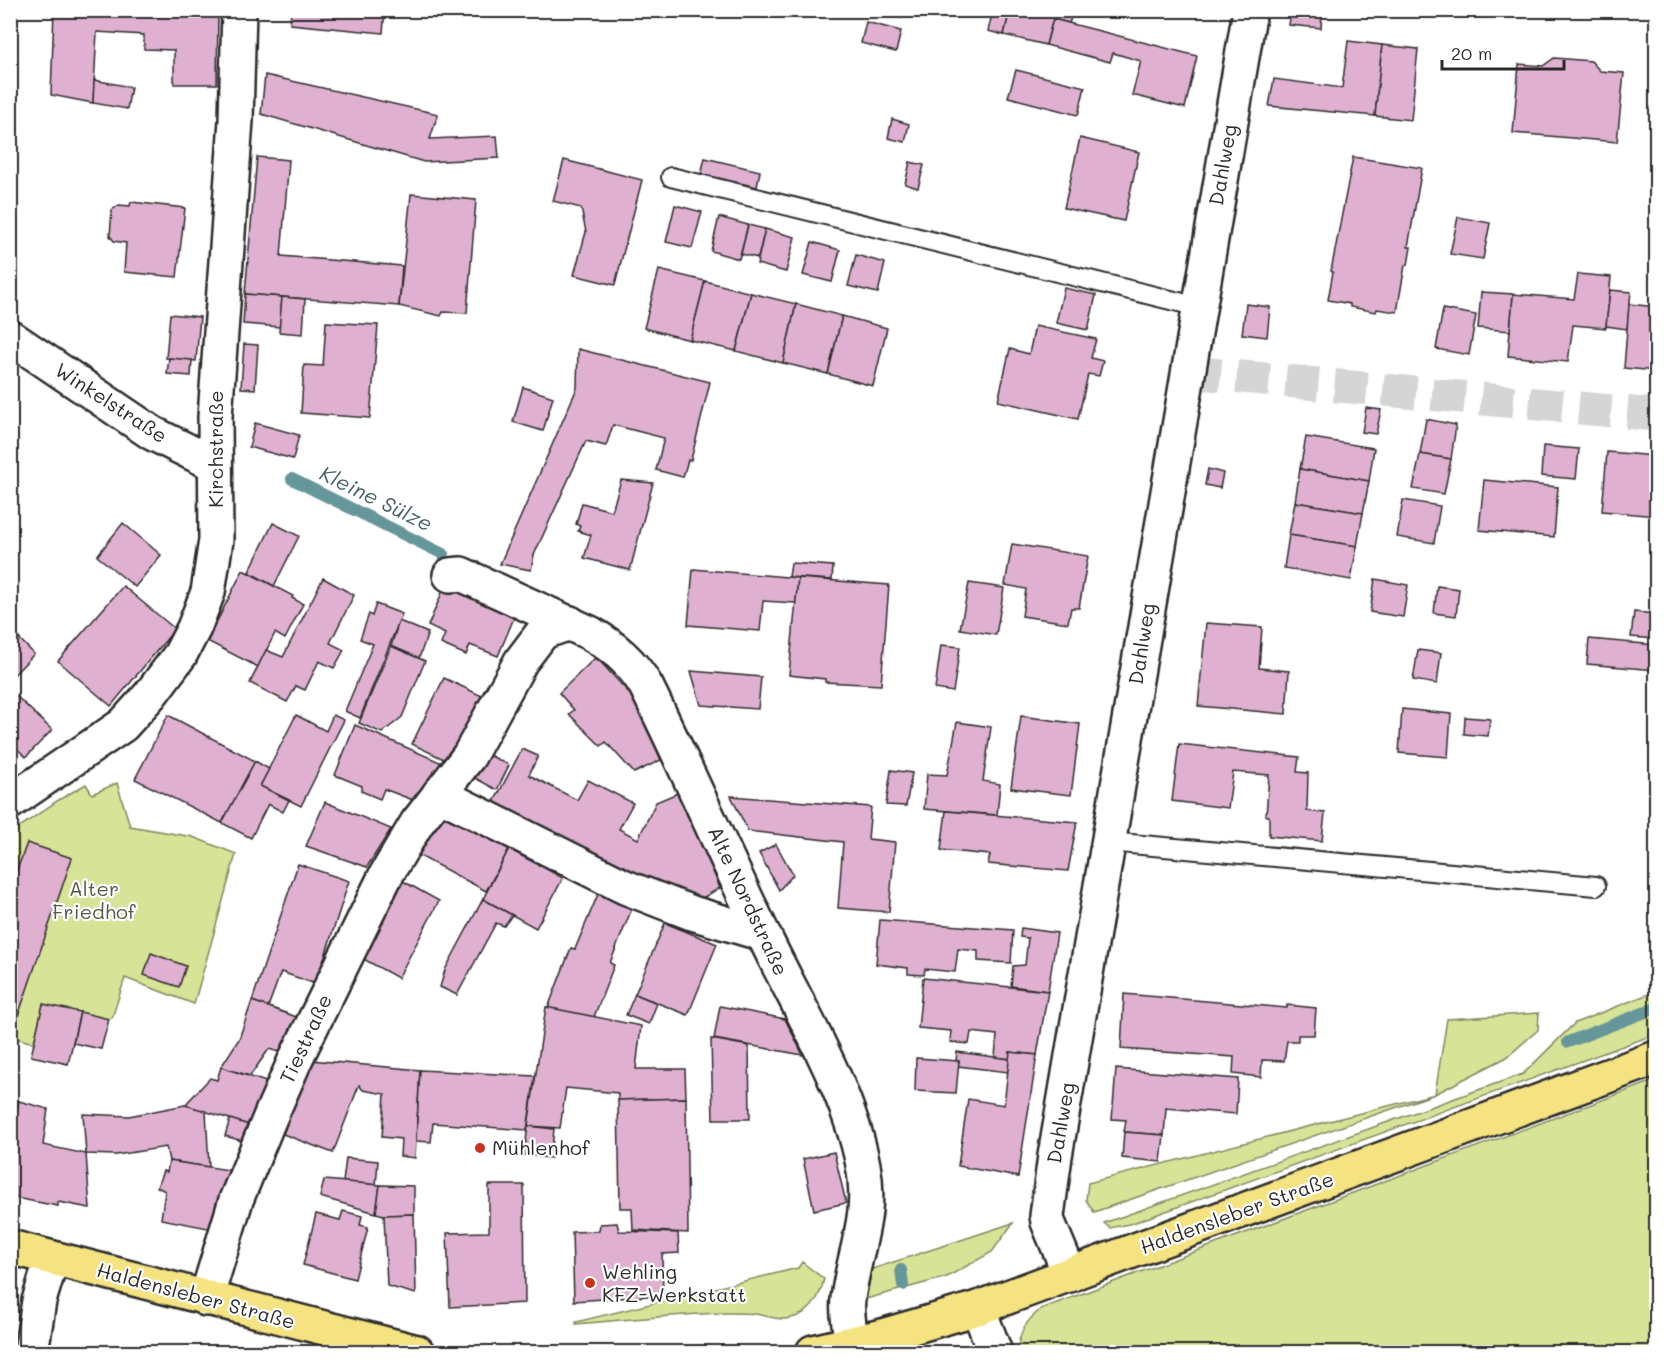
<svg xmlns="http://www.w3.org/2000/svg" width="1667" height="1363" viewBox="0 0 1667 1363" font-family="Mali,sans-serif">
<rect width="100%" height="100%" fill="#fff"/>
<filter id="ink" filterUnits="userSpaceOnUse"><feTurbulence type="fractalNoise" baseFrequency=".0167" numOctaves="2"/><feDisplacementMap in="SourceGraphic" scale="12" xChannelSelector="R" yChannelSelector="G"/><feConvolveMatrix kernelMatrix="1 2 1 2 8 2 1 2 1" color-interpolation-filters="sRGB"/></filter>
<g filter="url(#ink)">
<!-- green -->
<g fill="#d7e396" stroke="#818760" stroke-width="1.5">
<path d="M117,783L130,826L193,837L236,854L194,1004L125,978L112,1018L109,1019L43,1005L34,1043L11,1037L10,834L57,801L86,784L92,794Z"/>
<path d="M1656,991V1034L1133,1223L1110,1228L1104,1223L1523,1074L1575,1023Z"/>
<path d="M1539,1013L1538,1030L1507,1057L1435,1094L1094,1212L1086,1200L1088,1183L1435,1094L1447,1019Z"/>
<path d="M1656,1080V1352H1018C1018,1333 1026,1321 1041,1309Z"/>
<path d="M1013,1223L992,1252L947,1277L866,1299L872,1269Z"/>
<path d="M802,1262L824,1279C820,1296 813,1311 795,1317C781,1322 769,1316 755,1314C746,1313 737,1313 727,1313C677,1314 626,1320 576,1324V1322L798,1268Z"/>
</g>
<g fill="none" stroke-linecap="round" stroke-linejoin="round">
<!-- stream -->
<g stroke="#659699" stroke-width="12">
<path d="M292,479L443,554"/>
<path d="M1568,1042L1656,1008"/>
<path d="M901,1270L903,1285"/>
</g>
</g>
<!-- building -->
<g fill="#e0b0d1" stroke="#2b2b2b" stroke-width="1.5">
<path d="M54,10L218,11L217,84H174V50L144,49V35L97,32L93,103L51,95Z"/>
<path d="M291,10H385L383,33L290,24Z"/>
<path d="M458,10H497L496,16L458,14Z"/>
<path d="M869,10H903L902,18Z"/>
<path d="M993,10H1010L1004,35L988,31Z"/>
<path d="M1010,10H1053L1072,15L1069,23L1053,19L1046,45L1004,35Z"/>
<path d="M1291,10L1322,12L1321,28L1289,25Z"/>
<path d="M1053,19L1197,56L1185,108L1132,95L1141,61L1113,53L1110,62L1046,45Z"/>
<path d="M866,22L901,31L896,52L861,43Z"/>
<path d="M1348,41L1382,45L1375,116L1269,106L1274,79L1342,88Z"/>
<path d="M1382,45L1418,49L1411,120L1375,116Z"/>
<path d="M1554,58L1591,61L1600,71L1624,73L1617,142L1513,133L1519,64L1543,66Z"/>
<path d="M1016,70L1085,87L1078,115L1008,97Z"/>
<path d="M265,75L438,114L430,139L497,136L499,158L424,162L261,114Z"/>
<path d="M94,80L131,87L127,109L93,103Z"/>
<path d="M892,119L909,124L905,142L888,138Z"/>
<path d="M1080,138L1139,152L1124,221L1064,208Z"/>
<path d="M257,157L289,160L281,256L402,266L399,306L245,294Z"/>
<path d="M1353,157L1422,168L1408,247H1411L1408,265H1405L1397,312L1377,309L1376,312L1350,307V304L1328,300L1333,272L1331,271Z"/>
<path d="M705,158L760,171L757,187L701,174Z"/>
<path d="M564,160L642,180L615,285L574,275L586,232L581,208L553,201Z"/>
<path d="M910,162L924,165L918,188L905,184Z"/>
<path d="M411,194L476,200L467,313L443,312L441,316L399,306Z"/>
<path d="M131,202L185,208L177,277L124,272L126,243L114,241L110,236L112,210L119,205L130,206Z"/>
<path d="M675,205L702,212L692,248L666,242Z"/>
<path d="M719,217L748,225L739,259L711,251Z"/>
<path d="M1458,217L1490,223L1483,259L1450,254Z"/>
<path d="M748,225L765,229L758,258L741,254Z"/>
<path d="M765,229L795,237L786,272L757,264Z"/>
<path d="M812,242L840,250L832,282L803,275Z"/>
<path d="M856,255L885,263L878,293L848,286Z"/>
<path d="M659,270L705,281L690,340L644,328Z"/>
<path d="M1578,274L1611,277L1606,328L1573,325L1568,362L1508,356L1513,294L1574,299Z"/>
<path d="M705,281L751,293L736,351L690,340Z"/>
<path d="M1064,288L1096,295L1088,330L1056,323Z"/>
<path d="M1610,290L1631,292L1627,329L1606,326Z"/>
<path d="M1481,292L1513,294L1510,331L1478,328Z"/>
<path d="M751,293L796,304L783,363L736,351Z"/>
<path d="M245,294L282,297L280,327L243,324Z"/>
<path d="M282,297L305,299L303,334L279,332Z"/>
<path d="M796,304L842,316L828,374L783,363Z"/>
<path d="M1246,304L1270,307L1267,337L1242,334Z"/>
<path d="M1629,304L1656,307V371L1624,368Z"/>
<path d="M1443,309L1476,315L1469,355L1436,349Z"/>
<path d="M170,314L200,317L196,361L166,358Z"/>
<path d="M842,316L887,328L873,386L828,374Z"/>
<path d="M326,322L378,325L370,418L301,413L304,365L323,366Z"/>
<path d="M1035,326L1096,339L1091,358L1103,361L1099,376L1088,374L1078,419L998,401L1010,349L1029,354Z"/>
<path d="M244,344L258,345L255,389L241,388Z"/>
<path d="M578,349L710,382L691,460H688L683,477L656,470L664,438L613,425L606,446L586,441L534,555L531,570L500,564L577,388Z"/>
<path d="M169,358L192,360L191,376L167,374Z"/>
<path d="M523,387L553,397L543,431L513,422Z"/>
<path d="M1366,408L1381,410L1376,434L1362,432Z"/>
<path d="M1426,419L1456,425L1451,459L1420,454Z"/>
<path d="M255,423L299,435L293,459L249,447Z"/>
<path d="M1306,437L1374,448L1369,481L1300,469Z"/>
<path d="M1543,446L1579,449L1576,479L1541,476Z"/>
<path d="M1607,452L1656,456V516L1602,511Z"/>
<path d="M1420,454L1451,459L1444,494L1413,489Z"/>
<path d="M1208,469L1223,473L1220,488L1205,485Z"/>
<path d="M1300,469L1369,481L1363,513L1295,502Z"/>
<path d="M621,480L653,483L630,570L584,558L591,535L578,531L580,526L576,524L582,503L612,511Z"/>
<path d="M1484,480L1558,487L1554,537L1479,530Z"/>
<path d="M1403,500L1440,506L1434,543L1397,537Z"/>
<path d="M1295,502L1363,513L1357,546L1289,535Z"/>
<path d="M123,523L161,555L135,587L97,556Z"/>
<path d="M273,523L299,536L274,586L249,572Z"/>
<path d="M1289,535L1357,546L1351,580L1284,568Z"/>
<path d="M1012,544L1088,556L1079,608H1071L1068,623L1022,616L1026,589L1005,585Z"/>
<path d="M791,563L833,566L832,580L789,577Z"/>
<path d="M693,569L798,578L796,603L763,601L760,631L688,625Z"/>
<path d="M243,570L293,596L292,598L303,604L285,639L275,633L258,667L207,641Z"/>
<path d="M1655,571L1656,572V614L1651,613Z"/>
<path d="M323,578L354,595L330,643L344,650L334,668L319,661L305,690L296,686L287,702L250,683L266,650L283,657Z"/>
<path d="M798,578L889,585L881,685L825,682V679L789,675Z"/>
<path d="M1375,579L1408,585L1403,617L1370,612Z"/>
<path d="M446,583L516,613L498,656L470,645L466,655L441,644L445,634L428,626Z"/>
<path d="M969,583L1004,588L996,635L960,629Z"/>
<path d="M123,586L175,629L111,706L58,661Z"/>
<path d="M1437,586L1459,589L1456,616L1434,613Z"/>
<path d="M376,604L402,614L360,718L345,711L373,644L360,639L369,614L372,616Z"/>
<path d="M1634,612L1656,614V639L1631,637Z"/>
<path d="M399,621L428,633L419,658L391,646Z"/>
<path d="M1206,623L1262,627L1259,668L1289,671L1286,714L1198,706Z"/>
<path d="M10,629L34,654L10,679Z"/>
<path d="M1589,639L1656,645V670L1587,664Z"/>
<path d="M941,645L960,647L953,692L935,689Z"/>
<path d="M391,646L425,661L402,717L382,733L359,723Z"/>
<path d="M1418,650L1441,653L1437,684L1413,680Z"/>
<path d="M596,657L643,708L650,732L661,760L634,773L606,742L601,746L569,714L574,710L559,693Z"/>
<path d="M691,671L761,677L758,709L701,705Z"/>
<path d="M444,678L482,696L450,762L412,744Z"/>
<path d="M10,690L52,730L26,757L10,742Z"/>
<path d="M1402,709L1451,714L1448,757L1399,753Z"/>
<path d="M168,715L255,761L222,823L135,779Z"/>
<path d="M296,715L326,731L333,715L344,720L301,806L260,786Z"/>
<path d="M1021,716L1080,724L1071,795L1011,788Z"/>
<path d="M1465,717L1490,719L1488,736L1464,734Z"/>
<path d="M957,722L991,727L983,781L1000,784L997,815L924,809L927,774L947,775Z"/>
<path d="M355,725L442,763L413,800L384,789L380,799L361,791L362,786L335,775Z"/>
<path d="M1179,744L1299,757L1297,772L1308,773L1307,811L1325,813L1322,841L1269,836V816H1266L1269,775L1233,772L1228,808L1172,801Z"/>
<path d="M522,749L538,756L529,775L577,800L588,780L633,803L619,829L638,839L656,802L680,792L720,888L699,900L658,887L494,802Z"/>
<path d="M485,753L509,765L497,790L473,777Z"/>
<path d="M255,761L269,769L260,786L289,800L283,812L268,804L251,838L222,823Z"/>
<path d="M891,770L912,773L906,806L886,805Z"/>
<path d="M731,796L871,807L868,839L895,842L889,912L838,908L843,842L748,831Z"/>
<path d="M325,802L391,829L367,867L306,846Z"/>
<path d="M436,810L509,849L486,891L414,853Z"/>
<path d="M946,811L1077,822L1068,871L988,864L990,855L941,850Z"/>
<path d="M27,843L72,858L17,1019L10,1017V889Z"/>
<path d="M776,844L793,875L779,890L759,853Z"/>
<path d="M509,849L563,878L536,928L483,899Z"/>
<path d="M298,864L349,881L316,984L281,972L268,1007L252,1001Z"/>
<path d="M401,880L439,901L398,978L358,956Z"/>
<path d="M599,892L633,906L610,963L614,965L594,1017L548,1008L571,948L575,949Z"/>
<path d="M483,899L512,915L504,926L496,923L457,995L440,987L445,970Z"/>
<path d="M880,920L1013,930L1011,963L978,961V951L958,949L955,972L925,969L924,975L908,974V968L876,964Z"/>
<path d="M665,923L717,944L688,1015L635,994Z"/>
<path d="M1021,928L1057,933L1048,991L1011,986L1013,966L1025,965L1028,938L1020,937Z"/>
<path d="M151,953L186,966L179,987L144,975Z"/>
<path d="M923,978L1048,991L1037,1055L1010,1052V1059L995,1057L997,1035L971,1032L969,1044L950,1042L951,1031L918,1028Z"/>
<path d="M635,994L657,1003L649,1024L626,1015Z"/>
<path d="M1124,994L1287,1008V1005L1316,1008L1314,1035H1298V1041H1287L1284,1061L1262,1060L1261,1077L1233,1074L1234,1057L1121,1049Z"/>
<path d="M252,1001L302,1019L285,1054L269,1049L250,1076L221,1067L239,1039Z"/>
<path d="M43,1004L80,1012L68,1064L31,1056Z"/>
<path d="M720,1006L785,1019L803,1055L714,1039Z"/>
<path d="M546,1007L641,1026L636,1069H685L686,1098L618,1100V1093L566,1088L560,1128L528,1126Z"/>
<path d="M80,1012L109,1019L101,1049L73,1043Z"/>
<path d="M711,1039L749,1046L750,1119H713Z"/>
<path d="M957,1052L1010,1059L1008,1072L958,1066L959,1061H956Z"/>
<path d="M1010,1052L1037,1055L1018,1177L958,1166L968,1099L1004,1105Z"/>
<path d="M916,1058L959,1061L956,1093L915,1091Z"/>
<path d="M310,1060L420,1070L415,1158L400,1156L401,1139L382,1137L385,1094L363,1090L359,1085L333,1153L283,1134Z"/>
<path d="M221,1067L269,1083L255,1127L185,1105L210,1078L217,1080Z"/>
<path d="M1116,1069L1238,1079L1236,1114L1166,1108L1164,1135L1124,1132L1126,1120L1112,1119Z"/>
<path d="M420,1070L535,1076L527,1130L433,1123L431,1142L416,1141Z"/>
<path d="M686,1098L688,1233L633,1230L632,1208H620L618,1100Z"/>
<path d="M10,1099L19,1101L13,1131L10,1130Z"/>
<path d="M19,1101L48,1109L43,1145L86,1154L90,1208L58,1202V1206L10,1197V1141Z"/>
<path d="M185,1105L206,1111L209,1167L169,1161L166,1147L116,1155L86,1154L83,1114L129,1116Z"/>
<path d="M230,1119L255,1127L250,1143L225,1136Z"/>
<path d="M528,1126L554,1129L551,1158L524,1155Z"/>
<path d="M1124,1132L1164,1135L1161,1162L1122,1158Z"/>
<path d="M834,1152L846,1203L814,1210L803,1159Z"/>
<path d="M346,1158L378,1161L376,1185L343,1182Z"/>
<path d="M169,1161L236,1171L213,1229L161,1219L165,1191L157,1187L163,1171L167,1172Z"/>
<path d="M324,1180L380,1185L376,1213L320,1197Z"/>
<path d="M380,1185L414,1186V1214L384,1215L376,1213Z"/>
<path d="M489,1185H524L525,1303L450,1307L447,1233L489,1232Z"/>
<path d="M343,1211L362,1216L360,1225L368,1227L355,1279L303,1265L316,1214L340,1220Z"/>
<path d="M414,1214L416,1294L387,1286L384,1215Z"/>
<path d="M617,1223L619,1231L678,1233L679,1253L662,1254L663,1295L574,1301L572,1232L599,1231L600,1224Z"/>
</g>
<g fill="none" stroke-linecap="round" stroke-linejoin="round">
<!-- minor-tunnel -->
<path stroke="#d5d5d5" stroke-width="33" stroke-dasharray="33 16" stroke-linecap="butt" d="M1188,372L1656,415"/>
<!-- service casing -->
<g stroke="#2b2b2b" stroke-width="22">
<g id="service">
<path d="M671,177L1199,307"/>
<path d="M1109,842L1596,886"/>
</g>
</g>
<!-- minor casing -->
<g stroke="#2b2b2b" stroke-width="38">
<g id="minor">
<path d="M10,337L152,433L214,464"/>
<path d="M450,575L461,574L590,633C614,647 632,662 646,686C688,771 726,859 768,944C801,1012 849,1091 863,1165C873,1216 854,1250 848,1299C846,1314 850,1329 852,1344"/>
<path d="M439,794L625,887L692,913L763,934"/>
<path d="M10,802L123,725L150,695L180,655L194,628L208,592L216,540L215,417L236,120L239,10"/>
<path d="M1070,1275L1048,1222L1047,1216L1055,1156L1250,10"/>
<path d="M206,1299L236,1200L271,1115L296,1058L386,875L417,823L469,756L521,661L543,632L570,623"/>
<path d="M978,1308L995,1352"/>
<path d="M31,1352L39,1301L52,1258"/>
</g>
</g>
<!-- primary casing -->
<g stroke="#2b2b2b" stroke-width="38">
<g id="primary">
<path d="M10,1247L417,1352"/>
<path d="M813,1352L882,1336L978,1308L1656,1058"/>
</g>
</g>
<!-- service -->
<use href="#service" stroke="#fff" stroke-width="18"/>
<!-- minor -->
<use href="#minor" stroke="#fff" stroke-width="33"/>
<!-- primary -->
<use href="#primary" stroke="#f5e381" stroke-width="33"/>
</g>
</g>
<!-- markers -->
<g fill="#c8321e" stroke="#fff" stroke-width="2">
<circle cx="480" cy="1148" r="6"/>
<circle cx="590" cy="1283" r="6"/>
</g>
<g text-anchor="middle" stroke-width="4.5" stroke-linejoin="round" paint-order="stroke">
<!-- street labels -->
<g font-size="20" fill="#2b2b2b" stroke="#fff">
<text transform="translate(1223 165) rotate(-80)" y="7">Dahlweg</text>
<text transform="translate(111 403) rotate(33)" y="7">Winkelstraße</text>
<text transform="translate(216 449) rotate(-90)" y="7">Kirchstraße</text>
<text transform="translate(1142 644) rotate(-81)" y="7">Dahlweg</text>
<text transform="translate(748 901) rotate(65)" y="7">Alte Nordstraße</text>
<text transform="translate(306 1039) rotate(-65)" y="7">Tiestraße</text>
<text transform="translate(1061 1123) rotate(-80)" y="7">Dahlweg</text>
<text transform="translate(1237 1213) rotate(-20)" y="7">Haldensleber Straße</text>
<text transform="translate(196 1296) rotate(15)" y="7">Haldensleber Straße</text>
</g>
<!-- park labels -->
<g font-size="20" fill="#565946" stroke="#fff">
<text x="94" y="896">Alter<tspan x="94" dy="23">Friedhof</tspan></text>
</g>
<!-- poi labels -->
<g font-size="20" fill="#2b2b2b" stroke="#fff" text-anchor="start">
<text x="492" y="1155">Mühlenhof</text>
<text x="602" y="1279">Wehling<tspan x="602" dy="23">KFZ-Werkstatt</tspan></text>
</g>
<!-- water labels -->
<g font-size="21" font-style="italic" fill="#486162" stroke="#fff">
<text transform="translate(376 499) rotate(26)" y="7">Kleine Sülze</text>
</g>
</g>
<!-- margin -->
<rect width="1667" height="1363" fill="none" stroke="#fff" stroke-width="36"/>
<rect x="18" y="18" width="1631" height="1327" fill="none" stroke="#2b2b2b" stroke-width="2" filter="url(#ink)"/>
<!-- scale -->
<path d="M1442 60v9h122v-9" fill="none" stroke="#2b2b2b" stroke-width="3"/>
<text x="1451" y="60" font-size="18" fill="#2b2b2b" stroke="#ffffff" stroke-width="4.5" paint-order="stroke">20 m</text>
</svg>
